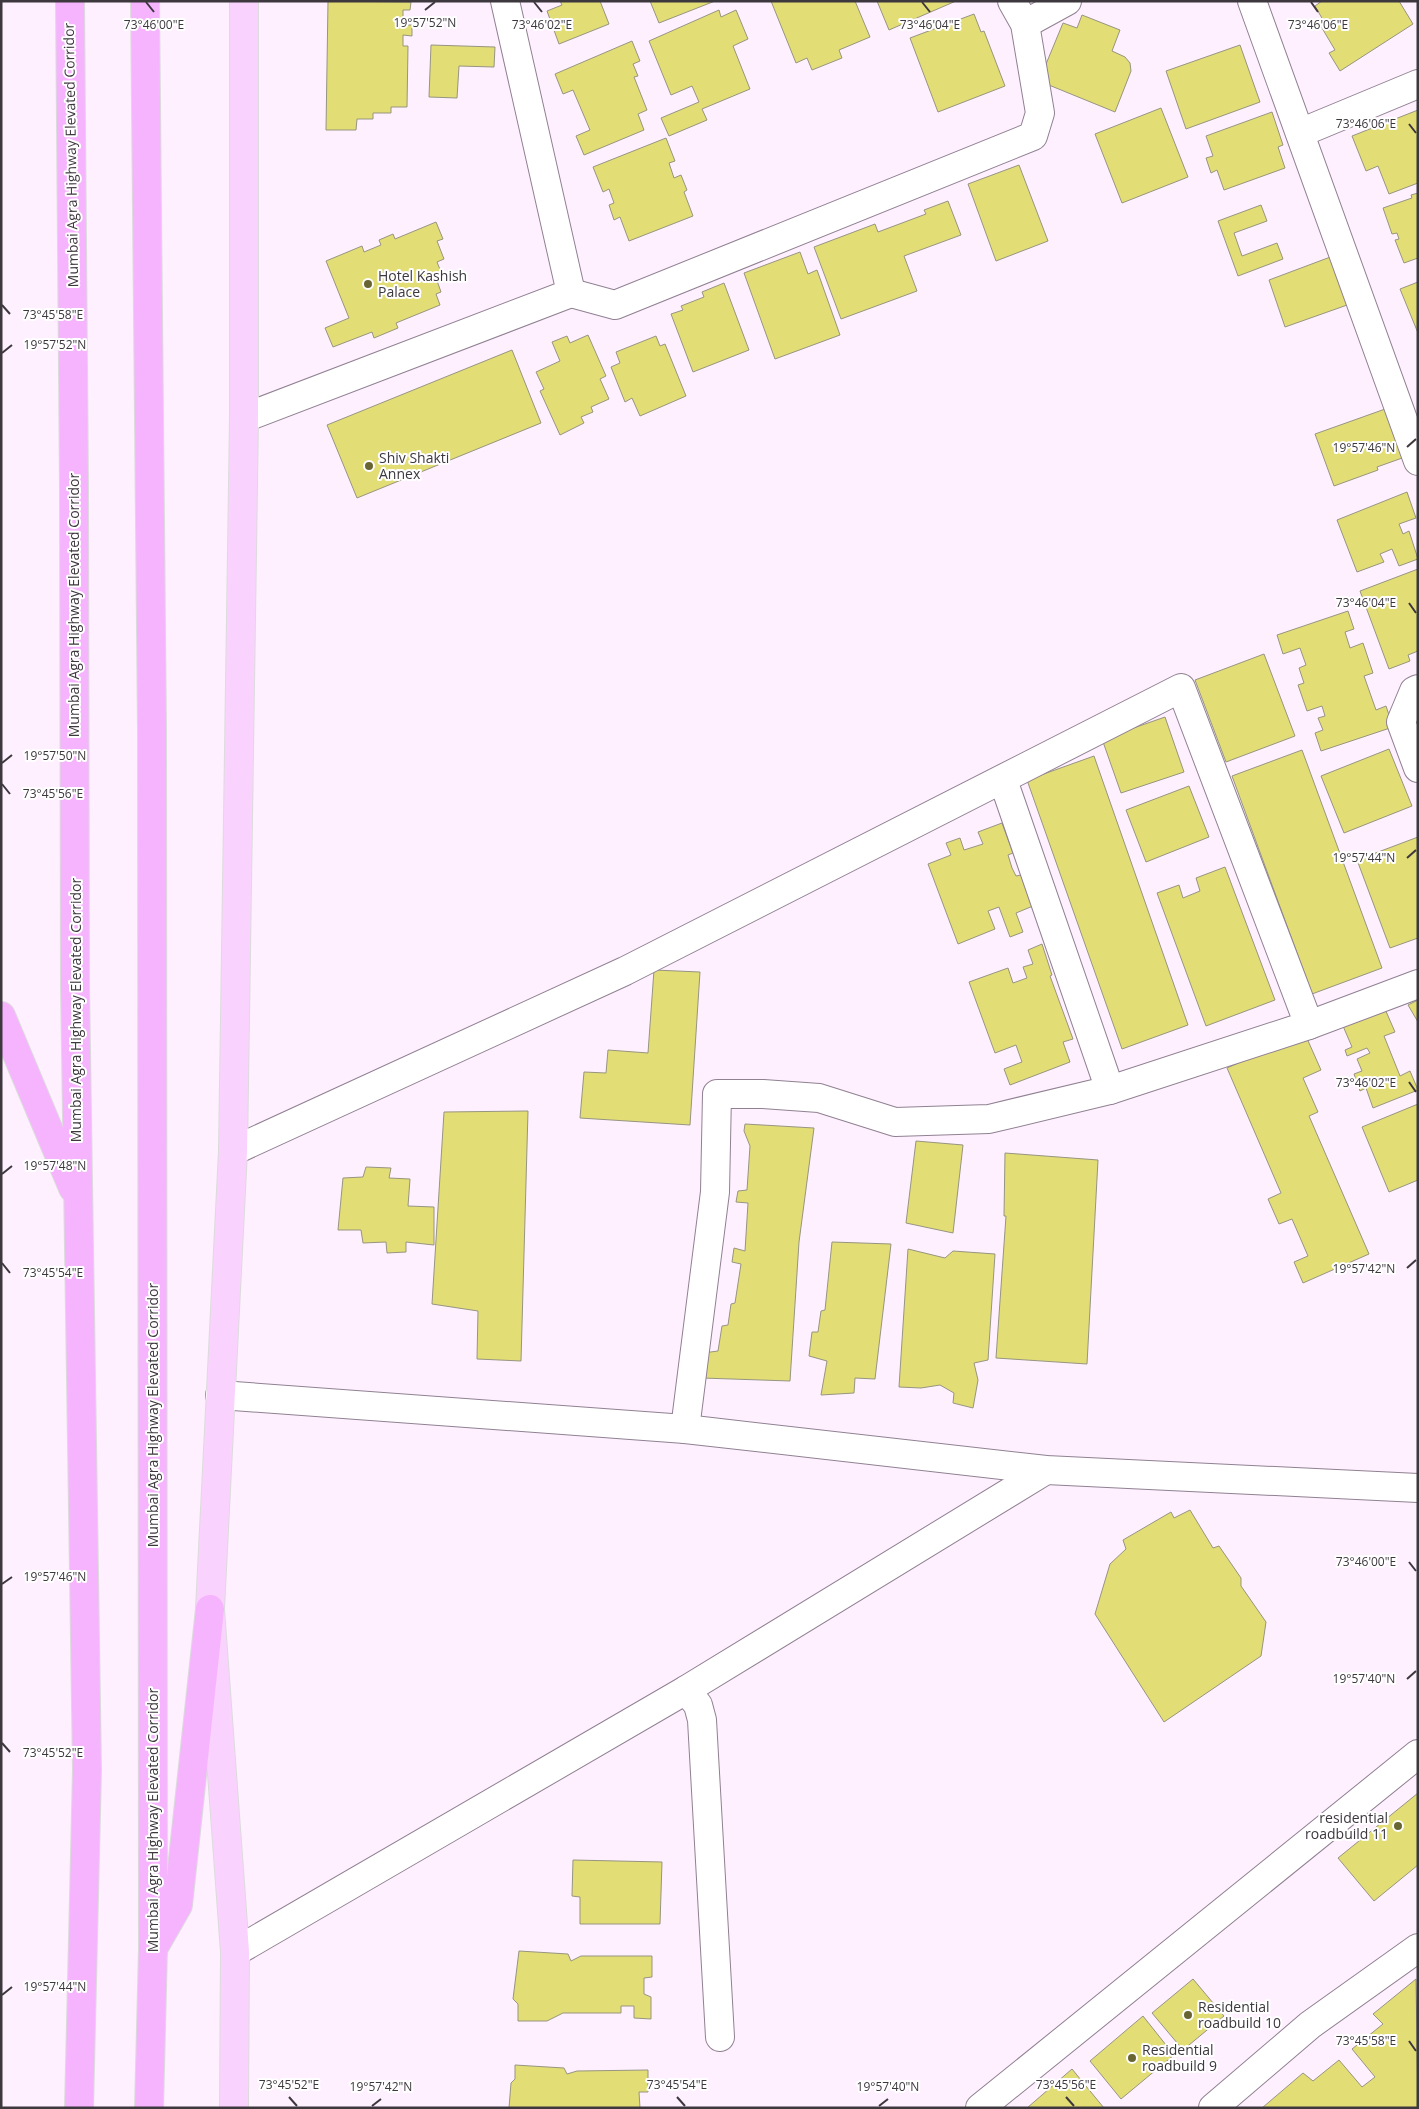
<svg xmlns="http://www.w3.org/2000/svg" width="1419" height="2109" viewBox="0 0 1419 2109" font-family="'Open Sans',sans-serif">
<rect width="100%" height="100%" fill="#fef0ff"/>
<!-- building -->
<g fill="#e3dd76" stroke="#969580">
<path d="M328,1L411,2L410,10H403V25H412V36L403,35V46H408L407,107H391V113H373V119H357L356,130H326Z"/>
<path d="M560,1H600L609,24L559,44L547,11L562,5Z"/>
<path d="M650,1H715L659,23Z"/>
<path d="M771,1H855L870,37L839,50L842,58L812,70L807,58L796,63Z"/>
<path d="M877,1H956L889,30Z"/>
<path d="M1322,1H1399L1413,24L1340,71L1329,53L1335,50L1319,23L1323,20L1315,6Z"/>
<path d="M719,10L721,17L736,10L748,39L733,46L750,89L702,109L707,120L669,136L661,118L699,102L692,86L671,95L649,41Z"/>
<path d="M974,14L981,32L984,31L1005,86L938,112L910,38Z"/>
<path d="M1082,15L1120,30L1112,51L1125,57L1130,63L1131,71L1115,112L1039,81L1063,23L1077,28Z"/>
<path d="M632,41L640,61L633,64L638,76L634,77L647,110L638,114L644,130L584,155L576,136L590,130L573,90L563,94L555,74Z"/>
<path d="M431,45L495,47L494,67L459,66L457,98L429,97Z"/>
<path d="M1240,45L1260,102L1186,129L1166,71Z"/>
<path d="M1161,108L1188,177L1122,203L1095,134Z"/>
<path d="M1418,110V183L1389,194L1378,166L1366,171L1352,136Z"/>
<path d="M1272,112L1283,145L1278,147L1285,168L1224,190L1217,170L1211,173L1206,158L1213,156L1206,136Z"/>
<path d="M666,138L675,161L669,163L674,178L681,175L687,190L684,192L693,216L629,241L620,217L614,220L609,205L614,203L609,189L603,192L593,167Z"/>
<path d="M1019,165L1048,241L996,261L968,184Z"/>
<path d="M1418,193V258L1404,263L1395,240L1399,239L1397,233L1392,234L1383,208L1412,198L1411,195Z"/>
<path d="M948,201L961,235L904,256L917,291L841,319L814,247L875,224L878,232L926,214L924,210Z"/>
<path d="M1261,205L1267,221L1234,233L1242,256L1277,243L1283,259L1238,276L1218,221Z"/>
<path d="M436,222L443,239L437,241L444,259L437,262L441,272L435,275L441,292L436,294L440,305L396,323L398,328L374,338L372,332L333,347L325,328L349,318L326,261L362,246L364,252L381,245L379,240L393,234L395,239Z"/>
<path d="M800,252L808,274L817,270L840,335L775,359L744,273Z"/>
<path d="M1333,256L1350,304L1285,327L1269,280Z"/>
<path d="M1418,282V333L1400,289Z"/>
<path d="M724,283L749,350L693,372L671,314L683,310L681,306L704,297L702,292Z"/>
<path d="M588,335L606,376L600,379L609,399L591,407L593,412L581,417L584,423L560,435L540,391L544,389L536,372L560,361L552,342L567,336L570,343Z"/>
<path d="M656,336L660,346L665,344L686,396L640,416L632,398L625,402L611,367L620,363L616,352Z"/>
<path d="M512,350L541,423L357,498L327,425Z"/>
<path d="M1388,408L1405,457L1377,467L1378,470L1334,486L1315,434Z"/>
<path d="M1407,492L1416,518L1399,524L1403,534L1409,531L1418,559L1399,566L1392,549L1380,554L1384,562L1357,572L1337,520Z"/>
<path d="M1418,569V651L1408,655L1410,661L1389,669L1360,591Z"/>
<path d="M1348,611L1354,629L1345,632L1350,648L1363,643L1373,673L1364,676L1376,710L1386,706L1393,727L1321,751L1315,733L1323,730L1318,718L1325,716L1322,706L1307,711L1298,685L1304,683L1299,668L1306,665L1300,648L1283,654L1277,635Z"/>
<path d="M1264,654L1295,736L1226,762L1195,680Z"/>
<path d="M1165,717L1184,772L1121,793L1102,739Z"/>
<path d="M1389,749L1412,806L1344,833L1321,776Z"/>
<path d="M1302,750L1382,968L1312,994L1232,776Z"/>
<path d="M1094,756L1188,1025L1122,1049L1027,780Z"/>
<path d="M1189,786L1209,837L1146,862L1126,810Z"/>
<path d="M1002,823L1013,853L1008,855L1012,868L1016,876L1021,875L1033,906L1016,913L1023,932L1010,937L999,907L988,911L995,929L958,944L928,864L951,855L946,843L960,838L964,850L983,844L978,832Z"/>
<path d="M1418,837V938L1390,948L1357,860Z"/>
<path d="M1225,867L1275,1000L1206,1026L1157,893L1179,885L1183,898L1200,891L1196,878Z"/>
<path d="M1042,944L1052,975L1050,976L1073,1039L1063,1042L1070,1062L1010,1085L1004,1069L1022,1062L1016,1045L995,1053L969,982L1008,968L1013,983L1027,978L1023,967L1033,964L1028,950Z"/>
<path d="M654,970L700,972L690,1125L580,1118L584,1072L606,1073L608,1050L648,1053Z"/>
<path d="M1418,1000V1022L1408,1005Z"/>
<path d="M1385,1009L1395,1032L1384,1036L1400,1076L1410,1071L1418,1090L1373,1108L1366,1088L1360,1091L1354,1074L1362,1071L1357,1059L1370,1053L1367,1048L1347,1056L1345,1050L1352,1047L1343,1026Z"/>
<path d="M1305,1034L1321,1070L1303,1078L1318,1112L1309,1116L1369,1254L1303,1283L1294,1262L1308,1256L1292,1219L1279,1224L1268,1199L1281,1193L1227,1068Z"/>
<path d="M1418,1104V1180L1389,1192L1362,1127Z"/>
<path d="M528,1111L521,1361L477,1359L478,1311L432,1304L444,1112Z"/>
<path d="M745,1124L814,1128L799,1242L790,1381L702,1378L703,1353L718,1351L722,1326L728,1325L731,1304L735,1303L741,1264L732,1262L734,1248L745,1251L748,1203L736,1202L738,1191L747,1190L750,1146L744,1131Z"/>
<path d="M916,1141L963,1145L953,1233L906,1223Z"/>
<path d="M1005,1153L1098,1160L1087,1364L996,1358L1006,1216H1004Z"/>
<path d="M366,1167L391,1168L389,1178L410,1179L408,1206L434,1207V1245L406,1242V1252L387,1253L386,1242L363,1243L361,1230H338L343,1178L363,1177Z"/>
<path d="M832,1242L891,1244L875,1379L855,1378L854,1393L821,1395L827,1361L809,1356L812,1332H818L821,1311L825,1310Z"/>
<path d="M908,1249L945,1258L953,1251L995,1254L988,1360L974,1363L978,1380L973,1408L953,1403L954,1393L940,1385L921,1388L899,1387Z"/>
<path d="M1190,1510L1213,1548L1219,1546L1241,1578V1586L1266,1622L1261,1656L1164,1722L1095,1614L1110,1564L1126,1549L1123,1540L1171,1512L1174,1518Z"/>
<path d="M1418,1793V1865L1374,1901L1338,1858Z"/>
<path d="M573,1860L662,1862L660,1924H580V1897L572,1896Z"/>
<path d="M519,1951L568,1954L571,1961L581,1956H652V1977L644,1978V1994L651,1997V2019L634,2018V2006H621V2013H563L547,2021H518V2004L513,1999Z"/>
<path d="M1193,1979L1224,2016L1183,2050L1152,2013Z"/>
<path d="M1416,1979L1418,2108H1262L1303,2073L1313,2081L1339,2060L1362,2087L1375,2077L1352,2049L1383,2024L1373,2014Z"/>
<path d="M1143,2016L1174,2055L1121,2099L1090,2061Z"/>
<path d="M515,2065L564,2068L567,2074L577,2071L648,2070V2092H639L640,2108H509L511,2083L515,2079Z"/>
<path d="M1072,2069L1104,2108H1027Z"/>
</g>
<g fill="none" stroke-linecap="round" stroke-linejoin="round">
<!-- minor casing -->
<g stroke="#908192" stroke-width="30">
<g id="minor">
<path d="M1252,1L1418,461"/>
<path d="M1025,24L1067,1"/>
<path d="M1300,133L1418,84"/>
<path d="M571,293L615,305L1033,136L1040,113L1025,24L1012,1"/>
<path d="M244,418L571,293L505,1"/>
<path d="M1418,689L1414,691L1401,722L1418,768"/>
<path d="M1309,1025L1418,984"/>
<path d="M233,1151L625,971L1181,688L1309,1025L1110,1090L1003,780"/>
<path d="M220,1395L685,1429L1046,1470L1418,1488"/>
<path d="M685,1429L715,1192L717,1094H763L819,1098L895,1122L989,1119L1110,1090"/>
<path d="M686,1690L1046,1470"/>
<path d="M235,1952L686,1690L698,1705L702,1720L720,2037"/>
<path d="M980,2108L1418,1754"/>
<path d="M1213,2108L1310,2025L1418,1948"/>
</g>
</g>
<!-- major casing -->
<g stroke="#dcdbdc" stroke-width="30">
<path id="major" d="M234,2108L235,1952L210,1609L233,1151L244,418V1"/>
</g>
<!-- highway casing -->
<g stroke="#dcdbdc" stroke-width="30">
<g id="highway">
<path d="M70,1L74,489L75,985L87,1770L79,2108"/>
<path d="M145,1L152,731L153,1949L149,2108"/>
<path d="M1,1016L73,1188"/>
<path d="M154,1947L178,1905L210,1609"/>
</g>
</g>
<!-- minor -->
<use href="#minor" stroke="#fff" stroke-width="28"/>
<!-- major -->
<use href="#major" stroke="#fad2fe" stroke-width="28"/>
<!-- highway -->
<use href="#highway" stroke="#f6b4fe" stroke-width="28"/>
</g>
<!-- ticks -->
<path fill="none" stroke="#3d373e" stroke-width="2" d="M146,2L154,12M534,2L542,12M922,2L930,12M1311,2L1318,12M425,10L435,2M1409,124L1416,133M2,305L10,314M2,353L12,345M1407,447L1416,439M1409,603L1416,613M2,763L12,755M2,784L10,794M1407,858L1416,850M1409,1082L1416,1092M2,1174L12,1166M2,1263L10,1273M1407,1268L1416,1260M1409,1562L1416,1571M2,1584L12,1577M1407,1679L1416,1671M2,1743L10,1752M2,1995L12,1987M1409,2041L1416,2051M289,2097L297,2106M677,2097L685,2106M1066,2097L1074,2106M372,2106L381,2099M879,2106L888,2099"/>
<!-- markers -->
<g fill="#686532" stroke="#fff" stroke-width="2">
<circle cx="368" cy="284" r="5"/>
<circle cx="369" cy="466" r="5"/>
<circle cx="1398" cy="1826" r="5"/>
<circle cx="1188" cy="2015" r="5"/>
<circle cx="1132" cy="2058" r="5"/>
</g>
<g text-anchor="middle" stroke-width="4" stroke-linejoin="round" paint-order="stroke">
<!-- street labels -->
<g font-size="14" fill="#3d373e" stroke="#fff">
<text transform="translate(71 155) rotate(-91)" y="5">Mumbai Agra Highway Elevated Corridor</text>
<text transform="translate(74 605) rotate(-90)" y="5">Mumbai Agra Highway Elevated Corridor</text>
<text transform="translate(76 1010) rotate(-90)" y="5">Mumbai Agra Highway Elevated Corridor</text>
<text transform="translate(153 1415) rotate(-90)" y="5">Mumbai Agra Highway Elevated Corridor</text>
<text transform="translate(153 1820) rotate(-90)" y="5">Mumbai Agra Highway Elevated Corridor</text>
</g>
<!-- poi labels -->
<g font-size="14" fill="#3d373e" stroke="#fff" text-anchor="start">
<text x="378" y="281">Hotel Kashish<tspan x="378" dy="16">Palace</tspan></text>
<text x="379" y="463">Shiv Shakti<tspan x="379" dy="16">Annex</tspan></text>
<text x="1388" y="1823" text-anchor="end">residential<tspan x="1388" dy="16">roadbuild 11</tspan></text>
<text x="1198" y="2012">Residential<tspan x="1198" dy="16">roadbuild 10</tspan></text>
<text x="1142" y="2055">Residential<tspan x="1142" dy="16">roadbuild 9</tspan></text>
</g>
</g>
<g font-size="12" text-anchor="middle" fill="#3d373e" stroke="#fff" stroke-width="4" stroke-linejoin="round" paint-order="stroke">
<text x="425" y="27">19°57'52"N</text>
<text x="1318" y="29">73°46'06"E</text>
<text x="154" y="29">73°46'00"E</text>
<text x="542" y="29">73°46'02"E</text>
<text x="930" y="29">73°46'04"E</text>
<text x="1366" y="128">73°46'06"E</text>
<text x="53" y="319">73°45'58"E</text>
<text x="55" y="349">19°57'52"N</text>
<text x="1364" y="452">19°57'46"N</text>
<text x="1366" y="607">73°46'04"E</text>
<text x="55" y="760">19°57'50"N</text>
<text x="53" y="798">73°45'56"E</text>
<text x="1364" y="862">19°57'44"N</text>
<text x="1366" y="1087">73°46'02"E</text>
<text x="55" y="1170">19°57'48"N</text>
<text x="1364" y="1273">19°57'42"N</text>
<text x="53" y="1277">73°45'54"E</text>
<text x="1366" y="1566">73°46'00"E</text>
<text x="55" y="1581">19°57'46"N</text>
<text x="1364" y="1683">19°57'40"N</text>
<text x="53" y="1757">73°45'52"E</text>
<text x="55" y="1991">19°57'44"N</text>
<text x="1366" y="2045">73°45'58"E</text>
<text x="289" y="2089">73°45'52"E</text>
<text x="677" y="2089">73°45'54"E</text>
<text x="1066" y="2089">73°45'56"E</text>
<text x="381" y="2091">19°57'42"N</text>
<text x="888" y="2091">19°57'40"N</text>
</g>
<!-- border -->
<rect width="1419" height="2109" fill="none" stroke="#3d373e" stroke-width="5"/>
</svg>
